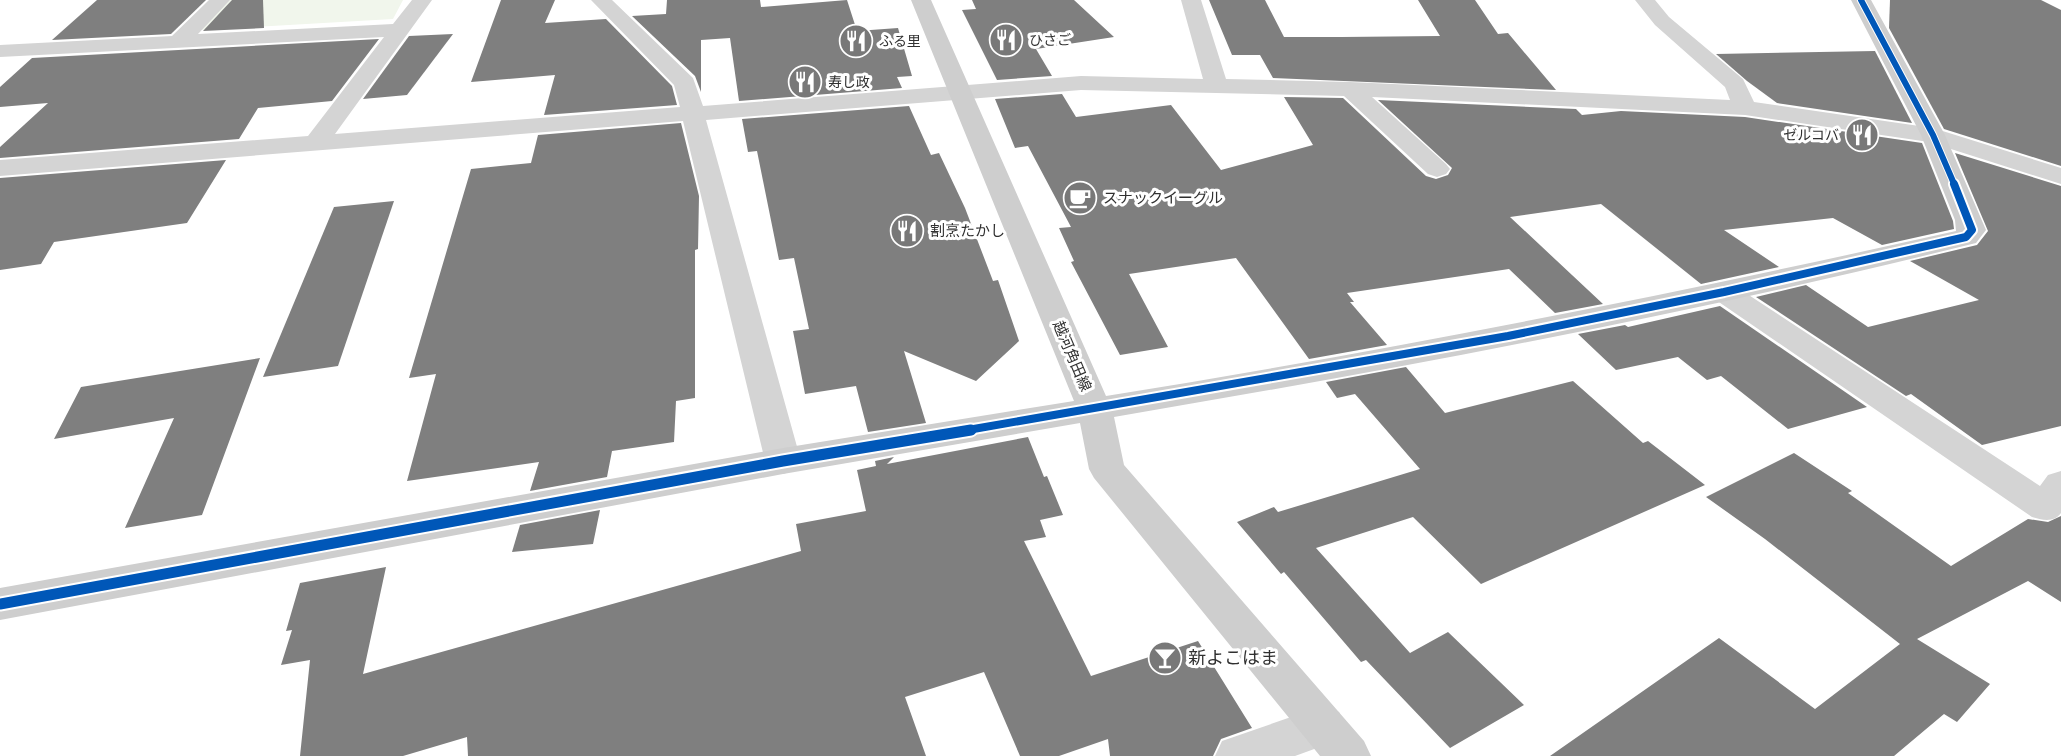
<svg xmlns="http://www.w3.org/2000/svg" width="2061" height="756" viewBox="0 0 2061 756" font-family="Mulish,'Noto Sans JP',sans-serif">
<rect width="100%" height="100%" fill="#fff"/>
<!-- green -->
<path fill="#f1f6ec" d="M230,0H403L393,19L199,30Z"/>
<!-- building -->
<g fill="#7f7f7f">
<path d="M97,0H206L171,34L52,40Z"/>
<path d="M232,0H263L264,28L203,31Z"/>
<path d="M501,0H555L545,23L606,19L672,86L677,105L544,115L555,75L471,82Z"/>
<path d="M667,0H760L761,7L847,0L857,31L898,28L912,76L897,77L902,88L739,101L730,38L701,40V92L695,76L632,16L666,14Z"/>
<path d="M972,0H1074L1114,37L1036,49L1052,76L997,80L962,10L976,9Z"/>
<path d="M1209,0H1265L1284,37H1342L1440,36L1418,0H1475L1498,34L1508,33L1556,90L1273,78L1260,55H1232Z"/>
<path d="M1890,0H2041L2061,10V166L1944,129L1889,28Z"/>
<path d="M453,34L407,95L363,99L409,36Z"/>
<path d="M379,39L332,101L258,108L239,139L0,158V147L48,103L0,107V87L32,58Z"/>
<path d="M1875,51L1912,123L1777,103L1747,81L1716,54Z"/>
<path d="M1062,94L1076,117L1171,105L1221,170L1313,145L1284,97L1343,98L1426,176L1436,179L1448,175L1452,168L1378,100L1576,109L1582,115L1621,111L1745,117L1922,143L1953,221L1954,229L1882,245L1833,218L1724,230L1779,267L1701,284L1601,204L1510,217L1603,304L1555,313L1509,269L1347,293L1354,302H1350L1387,345L1309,359L1236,258L1129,274L1168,347L1120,355L1071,262L1074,261L1059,228L1071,227L1028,146L1015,148L995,99Z"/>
<path d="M909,106L931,155L939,153L965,208L993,281L998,280L1019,341L976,381L904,351L926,423L868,432L856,386L805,394L793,331L809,329L794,258L779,260L757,151L748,152L742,119Z"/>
<path d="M681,123L699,196L698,249L695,250V398L676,401L674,442L612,451L607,477L530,491L539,462L407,481L436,374L409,378L471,169L531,163L538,135Z"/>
<path d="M1955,153L2061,186V426L1982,445L1911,394L1906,396L1756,297L1806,285L1868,327L1979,300L1910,261L1977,245L1988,231Z"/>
<path d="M226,160L187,223L54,242L41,264L0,270V178Z"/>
<path d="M394,201L338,366L263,377L334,207Z"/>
<path d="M1720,306L1867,407L1788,429L1721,376L1707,380L1678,357L1616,370L1578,334L1625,325L1628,327Z"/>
<path d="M260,358L202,515L125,528L174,418L54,439L81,387Z"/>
<path d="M1406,367L1445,413L1573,381L1643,443L1648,441L1705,485L1481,584L1413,517L1316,548L1410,653L1448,632L1524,705L1450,748L1366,660L1361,662L1284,572L1281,574L1237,522L1274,507L1278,512L1420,469L1355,394L1337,398L1326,382Z"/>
<path d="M1028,437L1044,477L1047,476L1063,515L1040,520L1046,537L1024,541L1091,676L1198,641L1252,728L1221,739L1213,756H1110L1108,739L1059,756H1020L984,672L905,697L926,756H468L467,737L403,756H300L310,660L281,665L292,630L286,631L300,583L386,567L363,674L801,551L796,524L866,511L857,470L876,466L875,461L894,457L887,464Z"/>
<path d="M1794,453L1852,491L1848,493L1951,566L2028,519L2048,522L2061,516V602L2028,581L1917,639L1990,684L1957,722L1944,714L1894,756H1550L1719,638L1815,709L1900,644L1765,539L1706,497Z"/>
<path d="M600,510L593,544L512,552L520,525Z"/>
</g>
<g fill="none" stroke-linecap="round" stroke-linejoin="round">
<!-- street -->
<g fill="#d4d4d4" fill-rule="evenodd">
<path d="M209,0H230L198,34L393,24L412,0H432L335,134L680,107L674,85L591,0H612L693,78L703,106L1081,76L1203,79L1181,0H1201L1226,79L1350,82L1730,100L1725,87L1655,25L1635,0H1655L1669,17L1743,79L1754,102L1933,128L2061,168V184L1929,142L1745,115L1372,97L1446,164L1450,169L1446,174L1437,177L1428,174L1344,96L1081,90L706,120L801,461L796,470L783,474L770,470L765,461L683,121L0,176V160L308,136L384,37L0,57V45L172,36Z"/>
<path d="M1724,283L1735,286L2040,486L2048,475L2061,471V513C2054,523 2042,520 2032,517L1713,298L1709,292L1713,286Z"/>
<path d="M1323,706L1339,712L1346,726L1339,740L1295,756H1215L1222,741Z"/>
</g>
<!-- secondary -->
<path fill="#cecece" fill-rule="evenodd" d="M911,0H931L1106,396C1392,350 1674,294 1956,231L1955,220L1921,135L1851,0H1871L1945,135L1986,230L1976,243C1691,314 1403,368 1114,417L1124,465L1364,741L1371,756H1320L1094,478L1089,469L1080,423L783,474L0,620V588L783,448L1074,401Z"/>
<!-- cycleway-far2 casing -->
<g stroke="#fff" stroke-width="8">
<path id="cycleway-far2" d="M1861,0L1933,135L1955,186"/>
</g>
<!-- cycleway-far1 casing -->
<g stroke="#fff" stroke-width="12">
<path id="cycleway-far1" d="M962,431L1508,336L1724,292L1966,237L1972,230L1954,184"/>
</g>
<!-- cycleway casing -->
<g stroke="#fff" stroke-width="15">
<path id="cycleway" d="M0,604L783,461L971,430"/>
</g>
<!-- cycleway-far2 -->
<use href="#cycleway-far2" stroke="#0057b8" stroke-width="6"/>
<!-- cycleway-far1 -->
<use href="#cycleway-far1" stroke="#0057b8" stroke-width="8"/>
<!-- cycleway -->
<use href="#cycleway" stroke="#0057b8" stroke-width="11"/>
</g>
<!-- icons -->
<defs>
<g id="restaurant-disc" transform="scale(1.725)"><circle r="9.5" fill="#787878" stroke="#fff"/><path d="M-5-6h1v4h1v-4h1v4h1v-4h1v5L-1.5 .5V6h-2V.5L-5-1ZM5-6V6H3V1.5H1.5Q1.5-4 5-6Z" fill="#fff"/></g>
<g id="cafe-disc" transform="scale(1.725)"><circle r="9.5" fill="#787878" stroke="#fff"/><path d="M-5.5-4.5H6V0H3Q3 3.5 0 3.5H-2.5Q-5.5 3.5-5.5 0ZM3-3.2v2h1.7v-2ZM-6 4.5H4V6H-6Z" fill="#fff"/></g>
<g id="bar-disc" transform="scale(1.725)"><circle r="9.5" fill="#787878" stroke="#fff"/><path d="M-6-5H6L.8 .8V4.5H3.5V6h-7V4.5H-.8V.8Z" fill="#fff"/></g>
</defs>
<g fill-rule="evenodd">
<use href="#restaurant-disc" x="1006" y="40"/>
<use href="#restaurant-disc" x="856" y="41"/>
<use href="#restaurant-disc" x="805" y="82"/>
<use href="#restaurant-disc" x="1862" y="135"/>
<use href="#cafe-disc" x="1080" y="198"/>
<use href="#restaurant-disc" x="907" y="231"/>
<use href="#bar-disc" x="1165" y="658"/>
</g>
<g text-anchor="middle" stroke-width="6" stroke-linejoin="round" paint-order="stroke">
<!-- far-poi labels -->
<g font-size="14" fill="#303030" stroke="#fff" text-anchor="start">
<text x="1029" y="45">ひさご</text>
<text x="879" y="46">ふる里</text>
<text x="828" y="87">寿し政</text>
<text x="1839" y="140" text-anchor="end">ゼルコバ</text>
</g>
<!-- poi labels -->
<g font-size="15" fill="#303030" stroke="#fff" text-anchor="start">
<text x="1103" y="203">スナックイーグル</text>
<text x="930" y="236">割烹たかし</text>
</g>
<!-- street labels -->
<g font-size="15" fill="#303030" stroke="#fff">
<text transform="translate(1072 356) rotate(67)" y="5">越河角田線</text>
</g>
<!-- near-poi labels -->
<g font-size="18" fill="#303030" stroke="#fff" text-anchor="start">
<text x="1188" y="664">新よこはま</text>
</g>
</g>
</svg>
